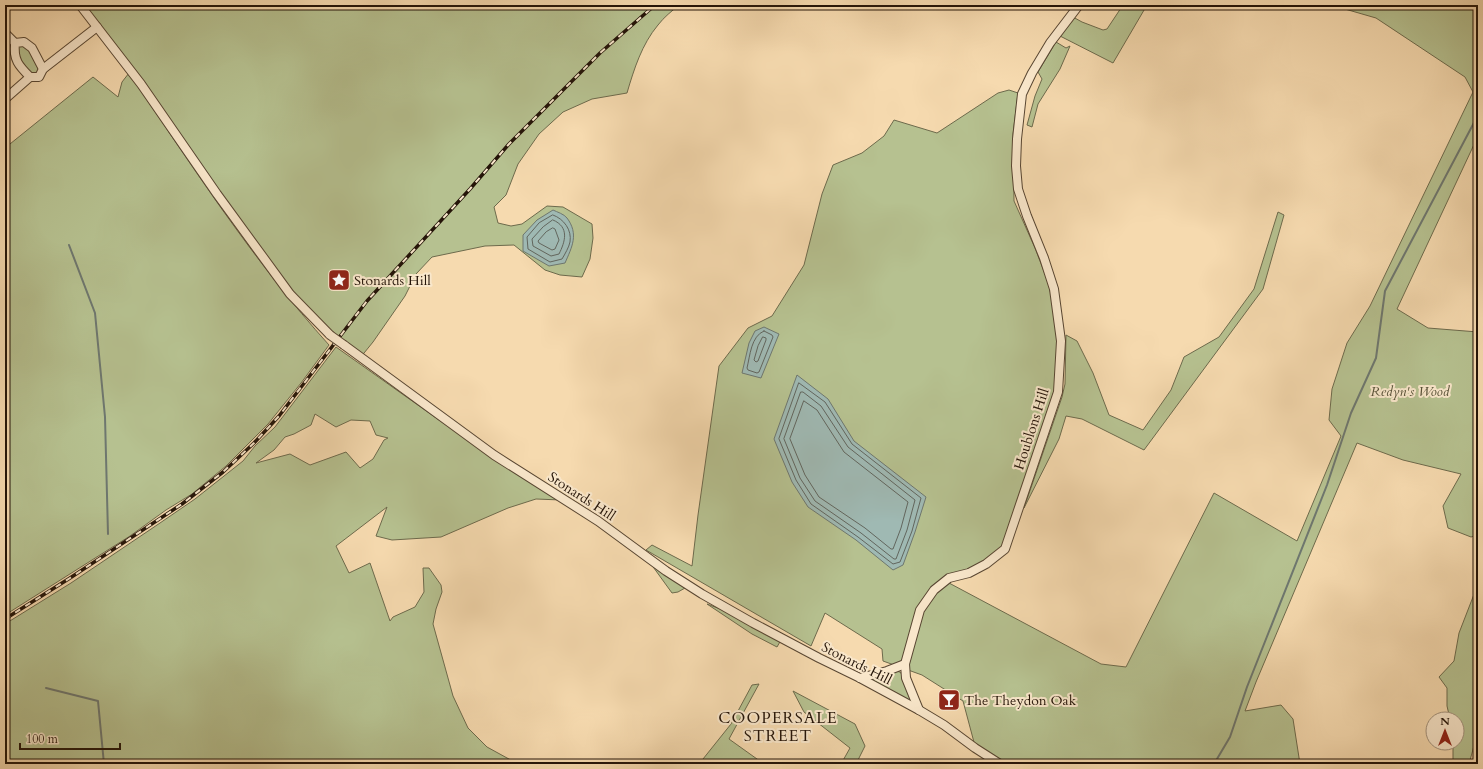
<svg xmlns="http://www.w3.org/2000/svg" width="1483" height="769" viewBox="0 0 1483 769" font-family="Cardo,serif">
<rect width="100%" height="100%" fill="#f6daaf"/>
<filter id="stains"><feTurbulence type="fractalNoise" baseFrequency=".005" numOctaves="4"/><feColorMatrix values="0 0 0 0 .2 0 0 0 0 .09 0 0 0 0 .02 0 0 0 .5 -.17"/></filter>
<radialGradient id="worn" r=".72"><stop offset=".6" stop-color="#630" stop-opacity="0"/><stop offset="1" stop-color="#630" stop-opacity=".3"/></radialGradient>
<!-- green -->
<g fill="#b6c190" stroke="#6d6a4c" fill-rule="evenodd">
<path d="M81,5H679C672,11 664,17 658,25C642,44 634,69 627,93L592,99L563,112L539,134L518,164L506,195L494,207L498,223L511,226L522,224L547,206L563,207L592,224L593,238L590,259L582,277L560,275L545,270L514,245L485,246L432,257L416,274L405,296L373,342L360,358L313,317L280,277Z"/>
<path d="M1123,5H1147L1113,63L1060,36L1073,17L1082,22L1103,30L1107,29Z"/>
<path d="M1331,5H1478V136L1397,309L1428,328L1478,332V535L1471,537L1448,528L1443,506L1461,474L1403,460L1357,443L1256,682L1245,711L1281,705L1293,719L1300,764H1002L975,746L963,701L922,675L883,661L882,649L825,613L811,646L646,550L652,545L692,566L698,515L719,366L748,328L772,316L804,265L822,194L833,165L862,153L884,136L894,120L937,133L998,93L1009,90L1018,93L1013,134L1014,201L1035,248L1048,282L1061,336L1059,376L1003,545C987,563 967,570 944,578L949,583L1101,664L1126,667L1214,493L1297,541L1341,436L1329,420L1332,389L1347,343L1370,306L1473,92L1465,77L1376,18Z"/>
<path d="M1056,42L1066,48L1070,46L1060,69L1038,104L1032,127L1027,125L1035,96L1042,79L1038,72Z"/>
<path d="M18,44L25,45L41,69L39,74L30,75L20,62Z"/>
<path d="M129,73C192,166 254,262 329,345L301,383L268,424L226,466L192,494L166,510L130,536L5,615V148L93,77L118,97L122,82Z"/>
<path d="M1278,212L1284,215L1263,289L1144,450L1082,419L1066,416L1059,439L1024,508L1062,397L1065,384L1066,335L1077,341L1093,373L1109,415L1143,430L1171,390L1184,357L1219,337L1254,289Z"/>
<path d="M336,347L439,420L561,500L536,499L508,508L441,537L392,540L376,536L387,507L336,546L349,573L370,563L390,621L393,617L415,607L424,592L423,568H429L441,585L442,592L436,609L433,624L453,696L468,728L487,747L518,764H5V624L71,583L160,523L195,499L243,461L255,446L275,427ZM315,414L336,427L351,420L370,421L376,435L388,438L384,440L373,459L360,468L346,452L310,465L290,454L256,463L274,450L285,437L294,434L311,425Z"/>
<path d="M651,564L685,588L678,592L672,593Z"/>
<path d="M1478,584V731L1469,764H1453V743H1457V719H1450L1447,706V688L1439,677L1454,661L1459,633Z"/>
<path d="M707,604L731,613L781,640L777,647L752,634Z"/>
<path d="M896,671L900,672L903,676L912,704L888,689L867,678Z"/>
<path d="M759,684L729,739L764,764H699L731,724L752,685Z"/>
<path d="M793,691L855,724L865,746L856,764H841L850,748L804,712Z"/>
</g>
<!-- water -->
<g fill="#9fb9b3" stroke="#6e776f">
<path d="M553,210C557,212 564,214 567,218C579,234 572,247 565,263L549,266L523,251V235L537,220Z"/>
<path d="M764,327L779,334L761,378L742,373L749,343L755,331Z"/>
<path d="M797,375L828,399L854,441L926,497L915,532L903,565L893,570L856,540L808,507L792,482L774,439Z"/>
</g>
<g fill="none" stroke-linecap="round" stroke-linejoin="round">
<!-- shore -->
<g stroke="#62665e" stroke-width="1">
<path d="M553,215C564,219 572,230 570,242C569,247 565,254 562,259L550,262L528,249L527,237L539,223Z"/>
<path d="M553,220C570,227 565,242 559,254L551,256L533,246L532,239L543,227Z"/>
<path d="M553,228L555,229L559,240L555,249L552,250L539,243L538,241L546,232Z"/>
<path d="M764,331L772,335L773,337L759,372L757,373L748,370L747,368C750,356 751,336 764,331Z"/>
<path d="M763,337L766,338V340L758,361L756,362L754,360L758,346Z"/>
<path d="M799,383L825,402L852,444L921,498L912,531L900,562L893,564L858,537L811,504L796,480L779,439Z"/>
<path d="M801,392H803L821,406L848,447L915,500L907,530L896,559H894L861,533L815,501L800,478L784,439Z"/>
<path d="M804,401L817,410L844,452L908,502L901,528L893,549H891L865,528L819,497L805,475L790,439Z"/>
</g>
<!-- stream -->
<g stroke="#6e776f" stroke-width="2">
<path d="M69,245L95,313L105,417L108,534"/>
<path d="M46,688L98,701L104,764"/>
<path d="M1214,764L1230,737L1247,687L1327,485L1351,413L1376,358L1385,291L1478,115"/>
</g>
<!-- minor casing -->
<g stroke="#584632" stroke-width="10">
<g id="minor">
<path d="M80,5L141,84L217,194L290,294L330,335"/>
<path d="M5,33L15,43"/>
<path d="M30,77C19,66 13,60 15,43L24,42L32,48L43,69"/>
<path d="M5,99L30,77H39L43,69L97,27"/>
<path d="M344,345L494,455L598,521L666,571L702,594L753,623L819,658L860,678L919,710L944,725L975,748L1000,764"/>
<path d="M860,678L887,671L905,664"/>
<path d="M919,710L906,678L905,664L920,610L934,590L949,578L969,573L986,564L1005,549L1058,392L1061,341L1054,289L1044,258L1027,216L1018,189L1016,166L1017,139L1022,94L1032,73L1050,43L1079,5"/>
</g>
</g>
<!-- minor -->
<use href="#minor" stroke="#f9e7cb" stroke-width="8"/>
<!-- rail casing -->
<g stroke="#241408" stroke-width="3.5">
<path id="rail" d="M5,619L70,578L182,504L223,472L254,443L279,416L367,301L470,189L509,144L600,53L655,5"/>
</g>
<!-- rail -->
<use href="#rail" stroke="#f9e7cb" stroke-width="2" stroke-dasharray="6" stroke-linecap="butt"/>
<!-- minor-bridge casing -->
<g stroke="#584632" stroke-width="10" stroke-linecap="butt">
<path id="minor-bridge" d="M330,335L344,345"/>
</g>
<!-- minor-bridge -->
<use href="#minor-bridge" stroke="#f9e7cb" stroke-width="8"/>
</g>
<!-- icons -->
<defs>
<g id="sight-square" transform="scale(1.15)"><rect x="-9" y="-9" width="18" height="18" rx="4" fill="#8f2418" stroke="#f9e7cb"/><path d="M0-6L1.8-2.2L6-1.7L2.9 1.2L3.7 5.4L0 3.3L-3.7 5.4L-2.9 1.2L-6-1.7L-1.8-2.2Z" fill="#fff"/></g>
<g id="bar-square" transform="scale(1.15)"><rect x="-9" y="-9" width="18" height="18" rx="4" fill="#8f2418" stroke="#f9e7cb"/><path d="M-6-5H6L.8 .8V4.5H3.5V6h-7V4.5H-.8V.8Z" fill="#fff"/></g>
</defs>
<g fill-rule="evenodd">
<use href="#sight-square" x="339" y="280"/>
<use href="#bar-square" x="949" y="700"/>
</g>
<g text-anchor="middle" stroke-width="4" stroke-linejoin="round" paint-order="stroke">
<!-- poi labels -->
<g font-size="14" fill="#241408" stroke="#f9e7cb" text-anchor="start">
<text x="354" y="285">Stonards Hill</text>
<text x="964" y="705">The Theydon Oak</text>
</g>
<!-- park labels -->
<g font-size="14" font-style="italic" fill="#575138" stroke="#f9e7cb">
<text x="1410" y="396">Redyn's Wood</text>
</g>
<!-- street labels -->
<g font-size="14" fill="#241408" stroke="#f9e7cb">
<text transform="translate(1031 429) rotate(-72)" y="5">Houblons Hill</text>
<text transform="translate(582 496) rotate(33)" y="5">Stonards Hill</text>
<text transform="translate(857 663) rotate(27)" y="5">Stonards Hill</text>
</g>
<!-- quarter labels -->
<g font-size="16" letter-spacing="1" fill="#241408" stroke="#f9e7cb">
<text x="778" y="723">COOPERSALE<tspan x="778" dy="18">STREET</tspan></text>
</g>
</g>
<!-- margin -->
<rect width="1483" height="769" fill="none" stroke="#f6daaf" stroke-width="20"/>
<rect x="6" y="6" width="1471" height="757" fill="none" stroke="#241408" stroke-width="2"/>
<rect x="10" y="10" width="1463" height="749" fill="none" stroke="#241408"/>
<!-- north arrow -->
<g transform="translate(1445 731)"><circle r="19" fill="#f9e7cb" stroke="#a4937d"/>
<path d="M0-3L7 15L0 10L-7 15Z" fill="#8f2418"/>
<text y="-6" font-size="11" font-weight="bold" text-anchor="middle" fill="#241408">N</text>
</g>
<!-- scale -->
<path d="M20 743v6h100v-6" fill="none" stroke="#241408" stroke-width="2"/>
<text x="26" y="743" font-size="12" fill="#241408" stroke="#f9e7cb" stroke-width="3" paint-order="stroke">100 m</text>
<rect width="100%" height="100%" filter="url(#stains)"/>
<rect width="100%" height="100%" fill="url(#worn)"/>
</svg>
